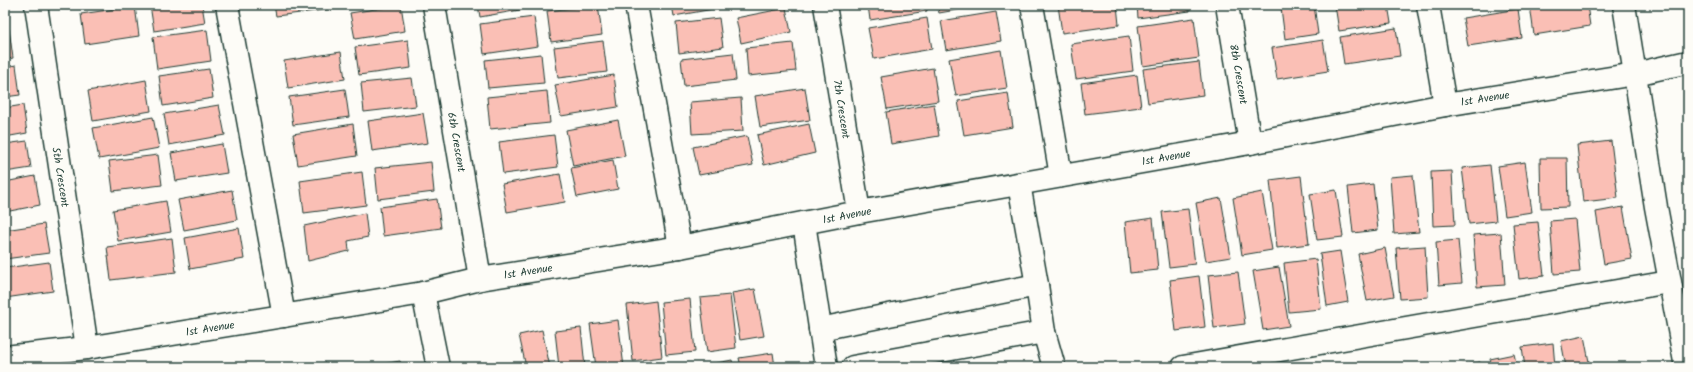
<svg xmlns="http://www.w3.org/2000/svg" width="1693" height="372" viewBox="0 0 1693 372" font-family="Kalam,sans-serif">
<rect width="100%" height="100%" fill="#fdfcf7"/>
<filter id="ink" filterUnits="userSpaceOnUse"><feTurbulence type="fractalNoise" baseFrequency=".025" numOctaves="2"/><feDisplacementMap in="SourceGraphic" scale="8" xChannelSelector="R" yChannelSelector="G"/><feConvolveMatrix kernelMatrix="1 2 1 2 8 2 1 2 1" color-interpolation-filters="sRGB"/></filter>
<g filter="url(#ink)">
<!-- building -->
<g fill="#fabfb5" stroke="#1f3d34">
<path d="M150,5H202L205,23L154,31Z"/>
<path d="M274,5H331L332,9L276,16Z"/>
<path d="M401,5L405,31L355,39L350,13Z"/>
<path d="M478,5H531V8L480,17Z"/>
<path d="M598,5L602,35L551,42L547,11Z"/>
<path d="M672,5H719V8L674,16Z"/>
<path d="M868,5H926L927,11L870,20Z"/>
<path d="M937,5H985L939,13Z"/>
<path d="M1058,5H1117L1119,25L1062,33Z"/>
<path d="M1137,5H1190V11L1138,18Z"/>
<path d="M1301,5H1314L1318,34L1285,39L1281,8Z"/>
<path d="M1335,5H1388L1391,23L1339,31Z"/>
<path d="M1530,5H1587L1590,26L1534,35Z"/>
<path d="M135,6L139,36L85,44L81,14Z"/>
<path d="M786,8L791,32L741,43L736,18Z"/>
<path d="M1518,9L1522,38L1468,46L1463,18Z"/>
<path d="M996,12L1001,41L946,50L941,21Z"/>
<path d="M534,17L538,46L484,54L480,24Z"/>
<path d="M719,18L723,47L679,53L676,23Z"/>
<path d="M927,18L932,49L874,59L868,28Z"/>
<path d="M1194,18L1199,58L1143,66L1138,26Z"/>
<path d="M1396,28L1400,56L1344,64L1340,37Z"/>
<path d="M9,29L13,58L5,60V30Z"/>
<path d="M207,30L211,61L157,69L153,37Z"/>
<path d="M1129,36L1133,71L1076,79L1071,44Z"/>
<path d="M408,40L411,68L359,75L355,47Z"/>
<path d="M1323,40L1328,71L1277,79L1272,48Z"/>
<path d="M603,41L607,72L558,78L554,47Z"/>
<path d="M793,43L796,71L748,76L746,48Z"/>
<path d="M1001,50L1007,88L956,96L949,59Z"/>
<path d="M341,52L345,79L288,88L284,61Z"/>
<path d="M733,53L736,80L684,86L681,59Z"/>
<path d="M541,54L544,83L488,88L485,60Z"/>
<path d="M1199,62L1203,95L1148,103L1143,69Z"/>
<path d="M16,65L20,95L5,97V67Z"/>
<path d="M933,68L938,101L887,109L881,77Z"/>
<path d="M209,69L213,98L163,106L159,76Z"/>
<path d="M614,75L618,107L561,116L555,85Z"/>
<path d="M1137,75L1141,107L1085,114L1081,83Z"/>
<path d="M412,78L416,106L364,112L361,83Z"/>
<path d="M146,80L151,111L93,121L88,91Z"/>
<path d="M805,88L810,120L760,127L755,96Z"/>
<path d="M345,89L349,117L293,125L289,97Z"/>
<path d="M547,91L550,123L490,129L487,97Z"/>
<path d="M1008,93L1013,127L964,135L958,101Z"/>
<path d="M741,98L743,131L692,134L690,102Z"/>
<path d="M934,104L939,136L891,144L886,112Z"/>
<path d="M23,105L27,133L5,137V108Z"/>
<path d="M219,105L225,135L169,145L164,114Z"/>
<path d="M423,113L428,143L372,151L368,121Z"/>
<path d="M153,117L159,148L99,159L93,128Z"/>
<path d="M618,120L625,156L573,166L566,130Z"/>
<path d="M353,124L357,156L298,165L293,134Z"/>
<path d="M809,124L815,153L764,165L757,135Z"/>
<path d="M554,135L558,167L503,174L499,142Z"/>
<path d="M747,136L753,165L699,175L693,147Z"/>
<path d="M27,141L31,168L5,172V144Z"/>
<path d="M1611,141L1618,198L1583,202L1577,145Z"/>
<path d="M222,144L227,173L176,181L171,153Z"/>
<path d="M158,155L162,185L113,191L109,161Z"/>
<path d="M1540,158H1567L1568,207L1541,208Z"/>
<path d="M613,160L618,189L577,197L571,168Z"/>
<path d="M431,162L434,192L378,199L375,168Z"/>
<path d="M1525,162L1532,212L1505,216L1498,166Z"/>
<path d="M1490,165L1496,221L1469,224L1462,168Z"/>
<path d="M1452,171L1455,225L1433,226L1431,172Z"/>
<path d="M362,172L366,205L304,213L300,181Z"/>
<path d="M560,174L565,202L507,212L502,184Z"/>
<path d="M1413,175L1419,232L1394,234L1390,177Z"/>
<path d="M35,176L40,205L5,212V182Z"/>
<path d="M1301,176L1309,244L1277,248L1270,180Z"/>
<path d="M1373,184L1378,230L1353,233L1348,187Z"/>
<path d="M232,190L237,220L184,230L178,200Z"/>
<path d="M1336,190L1343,237L1317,240L1310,194Z"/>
<path d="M1262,192L1272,250L1242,255L1233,198Z"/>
<path d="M1221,198L1231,257L1206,261L1196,203Z"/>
<path d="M437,199L441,228L383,236L380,207Z"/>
<path d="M166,201L171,232L118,241L113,210Z"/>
<path d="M1623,207L1632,259L1604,264L1596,212Z"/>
<path d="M1188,209L1195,264L1169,267L1162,212Z"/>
<path d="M365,213L368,237L348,241L349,251L308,261L304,226Z"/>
<path d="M1153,218L1158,270L1130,273L1125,222Z"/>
<path d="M1575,219L1580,272L1554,274L1550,221Z"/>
<path d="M1538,222L1544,276L1519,279L1513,224Z"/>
<path d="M44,224L49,253L5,259V230Z"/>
<path d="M239,228L244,259L190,269L185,238Z"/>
<path d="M1501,233L1505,285L1477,287L1473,235Z"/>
<path d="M172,238L176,272L111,280L107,247Z"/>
<path d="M1458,240L1462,283L1439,285L1436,242Z"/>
<path d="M1425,246L1428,297L1400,299L1396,248Z"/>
<path d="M1385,248L1394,296L1367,301L1358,254Z"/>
<path d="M1340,251L1348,302L1327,306L1320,254Z"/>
<path d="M1316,259L1321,309L1289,312L1284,263Z"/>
<path d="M49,262L53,291L5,298V268Z"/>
<path d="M1279,267L1289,326L1263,330L1253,271Z"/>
<path d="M1238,272L1245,324L1214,328L1208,275Z"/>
<path d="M1199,276L1205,327L1176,331L1170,280Z"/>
<path d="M755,289L764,336L740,340L732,293Z"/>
<path d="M730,295L736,348L707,352L700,298Z"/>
<path d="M690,299L695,352L666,355L661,302Z"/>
<path d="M656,301L662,357L633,361L627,305Z"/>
<path d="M618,320L624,367H596L590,324Z"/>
<path d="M581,328L585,367H559L555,331Z"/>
<path d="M542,330L550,367H526L519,335Z"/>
<path d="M1584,336L1590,367H1566L1561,341Z"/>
<path d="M1553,343L1555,367H1525L1522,347Z"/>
<path d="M773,353L775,367H741L739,358Z"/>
<path d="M1514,354L1517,367H1492L1490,359Z"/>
<path d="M732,360L733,367H707V365Z"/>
<path d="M400,361L402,367H372V366Z"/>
<path d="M1480,362L1481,367H1453Z"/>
<path d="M325,363V367H298Z"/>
</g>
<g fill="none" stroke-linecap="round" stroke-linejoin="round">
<!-- minor casing -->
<g stroke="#1f3d34" stroke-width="25">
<g id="minor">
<path d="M36,5L87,348"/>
<path d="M227,5L284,316"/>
<path d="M434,5L480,279"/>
<path d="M636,5L680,247"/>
<path d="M825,5L859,212"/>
<path d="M1032,5L1061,176"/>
<path d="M1227,5L1250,143"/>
<path d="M1428,5L1445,105"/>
<path d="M1624,5L1656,207L1686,367"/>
<path d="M1019,184L1037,285L1044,332L1054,367"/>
<path d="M804,223L826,367"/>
<path d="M423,293L438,367"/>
<path d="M820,329L1037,285"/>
<path d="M5,357L87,348L423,293L480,279L680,247L859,212L1250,143L1445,105L1635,74L1688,62"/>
<path d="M853,367L1044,332"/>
<path d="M1183,367L1669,282"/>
</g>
</g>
<!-- minor -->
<use href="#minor" stroke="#fdfcf7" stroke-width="22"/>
</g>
</g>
<g text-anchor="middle" stroke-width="3" stroke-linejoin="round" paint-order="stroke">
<!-- street labels -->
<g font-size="11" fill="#1f3d34" stroke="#fdfcf7">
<text transform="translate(1239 74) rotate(80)" y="4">8th Crescent</text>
<text transform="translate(1485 98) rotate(-9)" y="4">1st Avenue</text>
<text transform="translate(842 109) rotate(81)" y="4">7th Crescent</text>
<text transform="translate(457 142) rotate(80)" y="4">6th Crescent</text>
<text transform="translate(1166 157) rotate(-10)" y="4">1st Avenue</text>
<text transform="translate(61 177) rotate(81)" y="4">5th Crescent</text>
<text transform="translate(847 215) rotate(-11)" y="4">1st Avenue</text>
<text transform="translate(528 271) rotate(-9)" y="4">1st Avenue</text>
<text transform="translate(210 328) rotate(-9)" y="4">1st Avenue</text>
</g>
</g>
<!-- margin -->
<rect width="1693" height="372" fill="none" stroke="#fdfcf7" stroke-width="20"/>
<rect x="10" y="10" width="1673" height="352" fill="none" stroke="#1f3d34" stroke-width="1.5" filter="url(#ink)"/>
</svg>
